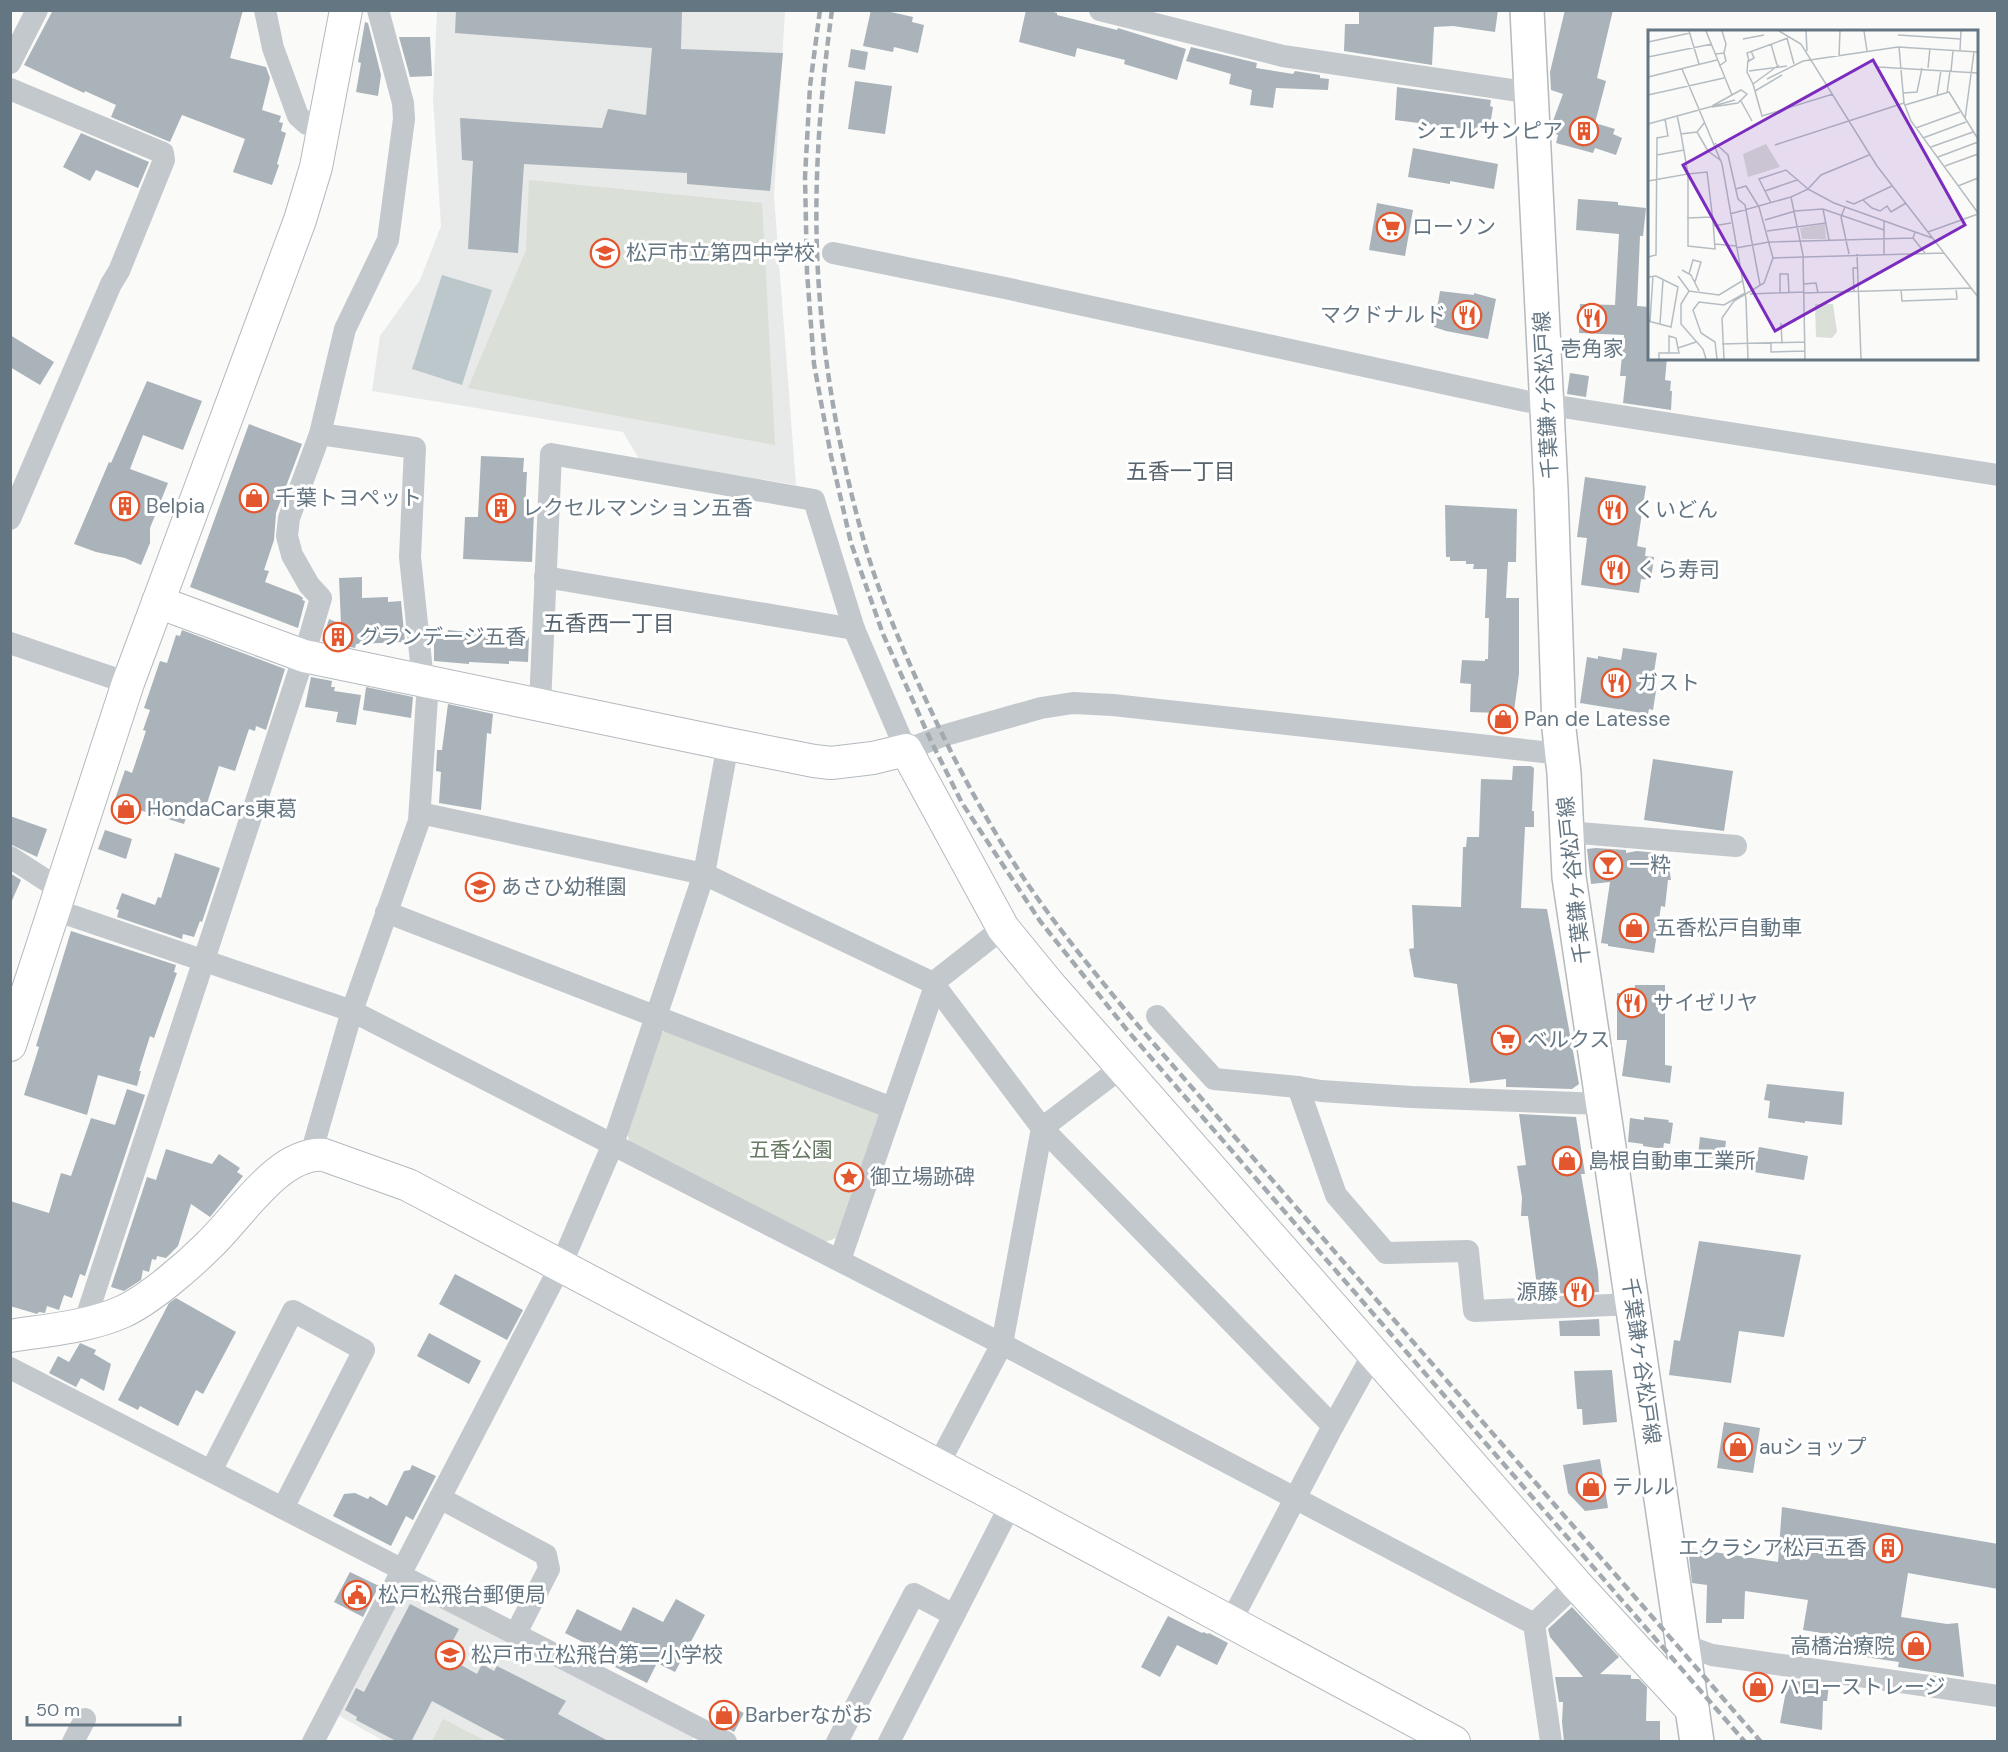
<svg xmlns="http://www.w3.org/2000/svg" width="2008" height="1752" viewBox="0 0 2008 1752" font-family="'DM Sans','Noto Sans JP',sans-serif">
<rect width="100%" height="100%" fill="#fafaf8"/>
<!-- built -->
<g fill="#e8e9e9">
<path d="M437,11H785L774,196L796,485L639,459L623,432L372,391L380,336L420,280L441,226L433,98Z"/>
<path d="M411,1590L694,1737L691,1742L384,1741L334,1713L395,1596Z"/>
</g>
<!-- green -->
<g fill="#dadfd7">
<path d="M529,180L762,203L775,445L468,388L526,250Z"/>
<path d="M671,1030L881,1113L836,1238L825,1242L630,1143L626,1130L660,1033Z"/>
<path d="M443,1719L486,1741H432Z"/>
</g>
<!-- water -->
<path fill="#bbc7cb" d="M442,275L492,290L462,385L412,369Z"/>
<!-- building -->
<g fill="#aab3b9">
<path d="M53,10H243L230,58L266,67L270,78L262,110L281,116L279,122L283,123L281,131L286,133L277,164L279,165L272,185L233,172L245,139L182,115L170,142L111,117L116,105L85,91L84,93L24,65Z"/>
<path d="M456,10H682L681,49L783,53L770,191L687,184V173L524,164L518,253L468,249L473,161L462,160L460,118L602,128L608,109L646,115L652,48L455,33Z"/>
<path d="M871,10H882L913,17L912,22L924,25L918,53L894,47L893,52L863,46Z"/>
<path d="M1026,10H1046L1057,13V15L1117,30L1118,28L1134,33L1186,49L1177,80L1124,64L1125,60L1077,48L1075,57L1019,42Z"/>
<path d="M1359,10H1498L1495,32L1453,26L1434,27L1432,65L1344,51L1345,24H1359Z"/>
<path d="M1565,10H1613L1597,78L1606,81L1595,123L1615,129L1613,134L1622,138L1616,155L1595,148L1593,153L1556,143L1558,135L1553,133V121L1563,94L1551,90L1550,72Z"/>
<path d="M365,22L368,23L381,75L378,96L356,92L361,63L358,62Z"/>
<path d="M399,37H430L432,76L410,77Z"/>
<path d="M1191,47L1257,63L1256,68L1293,74L1295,71L1320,75V78L1329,79L1328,90L1276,88L1273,108L1250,105L1252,90L1229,84L1231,74L1186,61Z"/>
<path d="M851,49L868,52L865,70L848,67Z"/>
<path d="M855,81L892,86L885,134L848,129Z"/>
<path d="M1397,87L1491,100L1490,106L1493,107L1489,132L1395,120Z"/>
<path d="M81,133L149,162L138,188L96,170L90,181L63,167Z"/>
<path d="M1413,148L1498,164L1494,189L1450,181V184L1408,177Z"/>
<path d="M1578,199L1618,202V205L1646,208L1643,236H1640L1637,306L1650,307V358H1667L1665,380L1671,381L1670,391H1672L1671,410L1623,403L1626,376H1620L1624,335L1579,333L1580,304L1615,305L1619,234L1576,230Z"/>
<path d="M1377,203L1413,210L1405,256L1369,250Z"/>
<path d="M1440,291L1474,295V293L1496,299L1488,339L1446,331L1434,327Z"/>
<path d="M10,335L54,362L40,385L10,367Z"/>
<path d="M1570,373L1589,376L1586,397L1567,394Z"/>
<path d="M147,381L202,401L183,450L143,435L130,469L168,483L150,528V543L141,565L125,558L96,552L74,544L109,462L111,463Z"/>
<path d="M249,424L302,444L276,513L274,540L264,570L269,571L265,582L299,595L303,598L302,600L305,601L298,628L190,587Z"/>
<path d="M481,456L524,458L523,472H527L525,511L534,512L532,562L463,559L465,517H478Z"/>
<path d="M1585,477L1646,486L1637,546L1646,548L1645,556L1654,557L1651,580L1641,579L1639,593L1581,585L1587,538L1577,537Z"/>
<path d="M1445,505L1517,509L1516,562H1508L1506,598H1519V674L1514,711L1501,710L1500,713L1470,712L1471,684L1460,683L1462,660L1485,661V659H1488L1489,618H1485L1487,569H1473L1474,564H1466V561H1450V557H1446Z"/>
<path d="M362,577V598L388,597V602L401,601L405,642L356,644L355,648L322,641L329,619L341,624L339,578Z"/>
<path d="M182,630L285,669L266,730L256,726L255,731L249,729L235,771L219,766L202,819L187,814L184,824L114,802L125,770L132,773L146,731L143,730L150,710L144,708L160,661L167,663L176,635L180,636Z"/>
<path d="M448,630L468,632V634L529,637L528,662L509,661V664L469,662V664L434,661V635L447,636Z"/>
<path d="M1623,648L1657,653L1652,685H1657L1653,710L1649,709L1648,714L1580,703L1587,657L1598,659V656L1621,660Z"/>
<path d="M311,677L332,681L331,687H335L334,691L361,695L356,725L336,722L338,712L305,707Z"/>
<path d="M366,687L413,697L411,718L363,710Z"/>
<path d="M448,704L493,714L491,734L487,733L481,810L439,803L441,772L436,771L437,750H442Z"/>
<path d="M1653,759L1733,771L1724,831L1644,820Z"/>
<path d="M1513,766H1531L1534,768L1532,811H1534V827H1525L1521,908L1547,909L1579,1084L1572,1089L1506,1087V1079L1470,1083L1457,984L1414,977L1409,949L1414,948L1412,905L1461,907L1463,847H1466L1467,837H1479L1481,779L1512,780Z"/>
<path d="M10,816L47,829L37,857L10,844Z"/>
<path d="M105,830L132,839L126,859L98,849Z"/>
<path d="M1596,848L1626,850V853L1637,851L1667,854L1671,880H1668L1665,907L1661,906L1654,953L1608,946V944L1601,943L1610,882L1591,884L1587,849Z"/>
<path d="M175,853L220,868L202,922L200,921L194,937L183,934L182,939L117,917L119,910L116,909L122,893L155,905L158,897L161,898Z"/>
<path d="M10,873L21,880L10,905Z"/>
<path d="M71,931L176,965L174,972L177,973L154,1038L150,1036L139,1071H141L137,1086L98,1075L87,1115L24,1095L39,1047L36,1046Z"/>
<path d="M1635,985H1665V1065L1672,1066L1670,1083L1622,1076L1627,1040H1617V993L1634,994Z"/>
<path d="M1767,1084L1844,1092L1842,1125L1805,1121V1123L1768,1118L1770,1101L1764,1100Z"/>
<path d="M127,1089L145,1095L85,1276L80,1274L72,1298L64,1295L59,1310L47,1306L45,1313L39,1312L37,1314L10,1306V1201L49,1213L61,1173L71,1176L91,1118L115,1125Z"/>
<path d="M1519,1114L1576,1117L1585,1174H1581L1598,1272L1599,1292L1538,1294L1528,1216H1521L1522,1198L1517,1166L1526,1165Z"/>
<path d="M1644,1117L1669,1120L1668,1122L1673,1123L1670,1144L1664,1143L1663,1149L1643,1146V1144L1628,1142L1630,1118L1644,1120Z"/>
<path d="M1700,1137L1726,1141L1724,1159L1698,1156Z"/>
<path d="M1759,1147L1808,1156L1804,1180L1754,1172Z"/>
<path d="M166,1149L212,1164L219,1154L240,1168L237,1172L243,1176L210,1217L191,1204L178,1246L166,1258L157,1256L156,1260L152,1259L149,1272L143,1270L141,1280L124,1291L111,1287L147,1177L156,1180Z"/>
<path d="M1699,1241L1801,1255L1784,1337L1739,1331L1731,1383L1669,1375L1674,1340L1680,1341Z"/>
<path d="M455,1274L523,1310L507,1340L439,1304Z"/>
<path d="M176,1298L236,1332L203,1394L196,1390L178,1426L140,1406L138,1410L118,1400L169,1303Z"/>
<path d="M1599,1319L1600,1336H1560L1559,1321Z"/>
<path d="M429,1333L481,1361L469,1384L417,1356Z"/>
<path d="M80,1343L96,1350L94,1354L111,1364L104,1391L81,1378L76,1387L49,1373L58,1356L69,1362Z"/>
<path d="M1612,1370L1617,1422L1583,1425L1582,1409H1577L1574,1371Z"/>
<path d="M1724,1422L1760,1428L1753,1473L1717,1468Z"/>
<path d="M1600,1459L1608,1508L1585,1511L1568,1493L1563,1465Z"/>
<path d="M412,1465L436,1476L413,1520L406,1516L391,1546L333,1516L344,1494L355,1493L368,1499L370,1496L387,1506L404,1471L410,1470Z"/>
<path d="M1782,1507L1998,1544V1589L1908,1573L1901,1617L1947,1624L1958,1623L1964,1677L1898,1667L1899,1662L1852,1655L1853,1643L1838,1641L1839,1636L1803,1630L1808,1600L1745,1591L1744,1619H1722V1623H1706L1707,1585L1692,1583L1688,1548L1778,1562Z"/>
<path d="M350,1572L379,1586L363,1617L334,1602Z"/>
<path d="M676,1599L705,1615L675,1672L657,1663L647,1683L605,1662L607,1657L605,1656L606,1654L565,1633L577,1609L621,1631L633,1607L663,1622Z"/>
<path d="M410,1604L459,1629L445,1656L477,1674L482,1664L494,1671L497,1666L566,1701L558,1714L610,1742H509L432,1701L411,1742H398L356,1720L357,1717L345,1710L356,1688L364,1692Z"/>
<path d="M1572,1607L1619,1657L1600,1674L1631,1675V1679H1639L1647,1687L1646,1721H1660V1740L1564,1742L1562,1722L1563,1702H1559L1555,1677H1583L1550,1637L1548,1629Z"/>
<path d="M1168,1616L1202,1633L1203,1632L1208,1634L1209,1633L1228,1643L1217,1665L1177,1645L1160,1677L1141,1667Z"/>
<path d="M1788,1680L1829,1685L1827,1701H1823L1822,1730L1780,1723Z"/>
<path d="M718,1700L744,1713L734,1732L709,1718Z"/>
</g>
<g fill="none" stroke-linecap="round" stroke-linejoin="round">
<!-- secondary casing -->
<g stroke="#b3babf" stroke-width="34">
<g id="secondary">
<path d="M158,602L304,656L728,744L814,761L831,763L873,758L906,750L1003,928L1048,983L1576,1584L1693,1711"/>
<path d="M10,1045L128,683L300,220L316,167L346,10"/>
<path d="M10,1336C47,1330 88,1327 122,1312C149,1300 188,1266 209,1245C239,1217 279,1151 324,1155L408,1185L1011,1504L1454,1742"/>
</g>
</g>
<!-- primary casing -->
<g stroke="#b5babe" stroke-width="36">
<path id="primary" d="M1527,10L1551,489L1559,729L1564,773L1569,877L1697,1742"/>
</g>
<!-- street -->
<g stroke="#c3c8cc" stroke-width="22">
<path d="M265,10L273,48L298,116L307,124L324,129"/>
<path d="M1100,10L1283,56L1532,93"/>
<path d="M10,63L37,10"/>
<path d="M10,89L163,153L164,160L119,271L111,284L10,519"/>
<path d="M833,253L1005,288L1525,401L1998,475"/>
<path d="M320,434L415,448L410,557L423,681"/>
<path d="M545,577L854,629"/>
<path d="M10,643L128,683"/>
<path d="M540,705L551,454L814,500L854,629L906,750L942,736L1041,708L1073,703L1113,705L1561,754"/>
<path d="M420,813L704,874L933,983L1042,1128L1333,1426"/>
<path d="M1567,832L1736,846"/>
<path d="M10,857L61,890"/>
<path d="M55,910L352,1011L1002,1344L1534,1624L1576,1584"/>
<path d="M386,912L892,1108"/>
<path d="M933,983L1003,928"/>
<path d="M1157,1016L1214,1079L1298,1087L1321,1091L1411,1097L1603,1104"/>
<path d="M1298,1087L1336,1195L1386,1253L1468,1251L1474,1311L1633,1304"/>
<path d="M311,1154L352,1011L419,821L428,682"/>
<path d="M840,1260L935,986"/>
<path d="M84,1324L304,656L321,598L309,585L292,555L287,536L289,518L320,434L345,329L388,240L404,119L403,103L378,10"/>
<path d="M10,1368L403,1570"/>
<path d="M938,1465L1002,1344L1042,1128L1121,1068"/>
<path d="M211,1471L293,1311L364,1350L283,1508"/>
<path d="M440,1498L546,1555L549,1569L515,1635"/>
<path d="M400,1575L726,1742"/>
<path d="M1230,1623L1333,1426L1373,1354"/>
<path d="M1534,1624L1551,1742"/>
<path d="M1684,1645L1712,1655L1998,1696"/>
<path d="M73,1742L85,1719"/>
<path d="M313,1742L561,1265L613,1144L704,874L728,744"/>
<path d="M837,1742L914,1594L954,1615"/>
<path d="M889,1742L1011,1504"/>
</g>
<!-- secondary -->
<use href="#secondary" stroke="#fff" stroke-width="32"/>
<!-- primary -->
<use href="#primary" stroke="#fff" stroke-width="33"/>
<!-- rail -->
<g stroke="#a2aab0" stroke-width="4.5" stroke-dasharray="9 4.5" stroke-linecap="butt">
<path d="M820,10L810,86L805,177L807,272L814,364L831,456L851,543L883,634L931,741L962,803L1040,921L1127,1030L1745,1742"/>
<path d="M832,10C820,97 813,185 818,273C823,362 839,452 863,538C876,585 895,631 915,676C946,745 980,811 1021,874C1055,926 1096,974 1135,1022L1761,1742"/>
</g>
</g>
<!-- icons -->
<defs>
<g id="building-ring" transform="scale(1.5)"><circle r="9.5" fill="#fff" stroke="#e4572e" stroke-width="1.5"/><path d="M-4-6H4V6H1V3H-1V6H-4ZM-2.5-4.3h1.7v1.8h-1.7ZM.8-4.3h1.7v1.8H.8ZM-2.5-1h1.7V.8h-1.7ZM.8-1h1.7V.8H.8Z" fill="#e4572e"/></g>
<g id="supermarket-ring" transform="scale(1.5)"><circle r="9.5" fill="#fff" stroke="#e4572e" stroke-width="1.5"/><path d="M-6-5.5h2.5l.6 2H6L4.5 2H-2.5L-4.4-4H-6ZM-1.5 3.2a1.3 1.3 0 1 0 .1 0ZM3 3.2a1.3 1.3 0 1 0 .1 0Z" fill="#e4572e"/></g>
<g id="school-ring" transform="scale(1.5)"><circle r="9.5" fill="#fff" stroke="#e4572e" stroke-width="1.5"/><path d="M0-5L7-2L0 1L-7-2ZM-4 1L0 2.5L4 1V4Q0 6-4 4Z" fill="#e4572e"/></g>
<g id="restaurant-ring" transform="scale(1.5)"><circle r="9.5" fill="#fff" stroke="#e4572e" stroke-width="1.5"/><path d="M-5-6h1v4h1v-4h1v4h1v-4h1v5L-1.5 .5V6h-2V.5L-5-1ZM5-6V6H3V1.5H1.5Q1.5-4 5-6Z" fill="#e4572e"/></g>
<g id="shop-ring" transform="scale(1.5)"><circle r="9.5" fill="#fff" stroke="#e4572e" stroke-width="1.5"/><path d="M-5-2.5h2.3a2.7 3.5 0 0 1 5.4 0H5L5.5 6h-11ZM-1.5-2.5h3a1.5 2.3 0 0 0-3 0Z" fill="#e4572e"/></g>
<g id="bar-ring" transform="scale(1.5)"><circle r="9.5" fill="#fff" stroke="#e4572e" stroke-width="1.5"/><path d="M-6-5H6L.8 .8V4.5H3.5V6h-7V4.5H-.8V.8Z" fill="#e4572e"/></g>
<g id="sight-ring" transform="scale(1.5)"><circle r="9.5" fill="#fff" stroke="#e4572e" stroke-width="1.5"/><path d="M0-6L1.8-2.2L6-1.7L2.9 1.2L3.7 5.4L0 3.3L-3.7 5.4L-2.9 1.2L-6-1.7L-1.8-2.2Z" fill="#e4572e"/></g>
<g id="civic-ring" transform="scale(1.5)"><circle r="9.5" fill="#fff" stroke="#e4572e" stroke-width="1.5"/><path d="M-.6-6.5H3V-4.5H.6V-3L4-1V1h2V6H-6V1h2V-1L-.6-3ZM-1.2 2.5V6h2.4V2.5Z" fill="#e4572e"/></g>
</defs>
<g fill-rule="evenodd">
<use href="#building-ring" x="1584" y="131"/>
<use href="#supermarket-ring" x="1391" y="227"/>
<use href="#school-ring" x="605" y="253"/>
<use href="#restaurant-ring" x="1467" y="315"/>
<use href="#restaurant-ring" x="1592" y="318"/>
<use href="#shop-ring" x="254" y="498"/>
<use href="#building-ring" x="125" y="506"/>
<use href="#building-ring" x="501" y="508"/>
<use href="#restaurant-ring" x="1613" y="510"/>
<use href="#restaurant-ring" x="1615" y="570"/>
<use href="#building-ring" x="338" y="637"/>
<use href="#restaurant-ring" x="1616" y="683"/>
<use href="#shop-ring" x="1503" y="719"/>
<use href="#shop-ring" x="126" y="809"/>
<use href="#bar-ring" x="1608" y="865"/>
<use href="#school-ring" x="480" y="887"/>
<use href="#shop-ring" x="1634" y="928"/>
<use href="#restaurant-ring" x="1632" y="1003"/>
<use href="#supermarket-ring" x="1506" y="1040"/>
<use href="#shop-ring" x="1567" y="1161"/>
<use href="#sight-ring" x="849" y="1177"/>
<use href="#restaurant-ring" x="1579" y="1292"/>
<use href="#shop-ring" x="1738" y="1447"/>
<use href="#shop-ring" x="1591" y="1487"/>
<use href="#building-ring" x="1888" y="1548"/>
<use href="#civic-ring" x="357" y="1595"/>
<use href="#shop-ring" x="1916" y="1646"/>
<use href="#school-ring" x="450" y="1655"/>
<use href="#shop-ring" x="1758" y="1687"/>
<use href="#shop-ring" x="724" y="1715"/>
</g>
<g text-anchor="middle" stroke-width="6" stroke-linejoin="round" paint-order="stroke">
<!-- poi labels -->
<g font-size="21" fill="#657683" stroke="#fff" text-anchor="start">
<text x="1563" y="138" text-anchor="end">シェルサンピア</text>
<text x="1412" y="234">ローソン</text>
<text x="626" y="260">松戸市立第四中学校</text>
<text x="1446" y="322" text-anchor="end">マクドナルド</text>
<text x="1592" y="356" text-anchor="middle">壱角家</text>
<text x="275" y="505">千葉トヨペット</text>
<text x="146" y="513">Belpia</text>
<text x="522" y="515">レクセルマンション五香</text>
<text x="1634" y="517">くいどん</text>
<text x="1636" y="577">くら寿司</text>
<text x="359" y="644">グランデージ五香</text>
<text x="1637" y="690">ガスト</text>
<text x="1524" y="726">Pan de Latesse</text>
<text x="147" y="816">HondaCars東葛</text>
<text x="1629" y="872">一粋</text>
<text x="501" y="894">あさひ幼稚園</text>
<text x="1655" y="935">五香松戸自動車</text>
<text x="1653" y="1010">サイゼリヤ</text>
<text x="1527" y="1047">ベルクス</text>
<text x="1588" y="1168">島根自動車工業所</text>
<text x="870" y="1184">御立場跡碑</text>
<text x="1558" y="1299" text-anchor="end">源藤</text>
<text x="1759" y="1454">auショップ</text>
<text x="1612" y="1494">テルル</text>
<text x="1867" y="1555" text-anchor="end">エクラシア松戸五香</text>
<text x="378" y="1602">松戸松飛台郵便局</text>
<text x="1895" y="1653" text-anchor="end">高橋治療院</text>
<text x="471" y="1662">松戸市立松飛台第二小学校</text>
<text x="1779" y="1694">ハローストレージ</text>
<text x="745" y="1722">Barberながお</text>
</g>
<!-- street labels -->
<g font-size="21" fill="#657683" stroke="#fff">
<text transform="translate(1546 395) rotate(-93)" y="7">千葉鎌ヶ谷松戸線</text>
<text transform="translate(1574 880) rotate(-96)" y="7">千葉鎌ヶ谷松戸線</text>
<text transform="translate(1641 1361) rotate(82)" y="7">千葉鎌ヶ谷松戸線</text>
</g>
<!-- park labels -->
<g font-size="21" fill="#687a64" stroke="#fff">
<text x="791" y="1157">五香公園</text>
</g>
<!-- neighbourhood labels -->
<g font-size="22" fill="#57646e" stroke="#fff">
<text x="1181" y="479">五香一丁目</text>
<text x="609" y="631">五香西一丁目</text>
</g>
</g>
<!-- overview -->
<g transform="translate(1648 30)">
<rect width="330" height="330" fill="#fafaf8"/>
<path d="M118,114L132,137L100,147L95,124ZM177,194L178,209H154L152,198ZM167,274H185L189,302L184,308L168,307Z" fill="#dadfd7"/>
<path fill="none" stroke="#b5bdc2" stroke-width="1.5" d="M41,1L51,34M58,1L84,65M74,1L78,14L76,23M131,1L153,14L229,136L330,267M158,1L159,21M216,1L219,21M250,5L313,9M139,8L146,34M95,9L116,5M0,12L42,3M123,14L129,35M251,17L256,73L263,91L330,183M312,20L313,1M103,21L106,28L101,31L99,23L140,8M68,24L76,23L78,31L71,36M191,26L192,1M0,27L64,14M100,30L99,42L105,54M131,35L105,54L114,86L185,64M230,37L330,43M280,38L282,18M34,39L74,134L98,269L100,329M101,41L139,36M303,41L305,21M0,47L69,30M119,49L155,31L250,17L330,22M107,61L134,45M255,63L269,62L274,38M299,63L302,41M0,65L76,48M289,66L293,40M93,71L104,91M257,75L301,62L330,109M64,76L93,60L99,64L90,73L64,77M29,85L33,104M317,89L326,22M0,94L87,70M268,98L312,82M49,102L60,121L72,130M275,108L318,92M67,113L80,125L90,169L97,175L112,255M127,115L256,73M283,117L325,102M9,125L36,120M290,127L330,112M297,136L330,124M59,142L65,191L67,219L40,216V144ZM0,151L40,144L33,104L49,102L57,92M310,156L330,148M88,159L98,156L111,177M117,161L149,150M143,167L155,225L157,329M215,170L224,178L232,181L239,176L243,182L258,173M198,171L206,174L244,156M123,173L111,149L138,140L160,159L173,145L221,125M111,177L125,228M197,177L193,187L201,224M175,179L181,210M82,184L143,167L160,159L186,173L284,208M39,188L64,187M117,190L147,181L175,179L236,200M236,191V224M65,196L83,193M119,201L178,193M280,202L330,184M265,208L277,223M67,214L88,216M88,218L121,212L265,208L267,202M209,224L213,329M0,227L8,225L9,108L20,106L17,89M34,240L43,245L51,261M41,244L45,230L53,232L47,252M30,246L41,261M0,247L8,246L30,257L23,297L0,291M155,254L168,253L170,263M253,260L254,271L309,269L308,258M206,261L205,238H210M132,263V244H140L141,263M155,263L323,258M102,264L155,262M2,291L5,246M133,293L134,313M12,294L15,250M123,313V322L157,321M74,314L157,312M30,318L48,312M11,329V323H31L28,308L21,306V323M58,329L55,319L33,294V274L41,261L71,265L94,251M69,329L67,312L53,303L45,280L51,272L76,275L97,263M76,329L74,288L86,271L116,253L125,228L296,223"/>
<path fill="#7b2cbf" fill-opacity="0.15" stroke="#7b2cbf" stroke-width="3" d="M225,30L317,195L127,301L35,135Z"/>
<rect width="330" height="330" fill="none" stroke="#657683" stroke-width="3"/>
</g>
<!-- border -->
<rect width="2008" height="1752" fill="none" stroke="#657683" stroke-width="24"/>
<!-- scale -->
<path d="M27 1716v9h153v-9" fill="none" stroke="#657683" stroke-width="3"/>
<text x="36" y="1716" font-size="18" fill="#657683" stroke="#ffffff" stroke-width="4.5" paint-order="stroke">50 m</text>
</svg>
